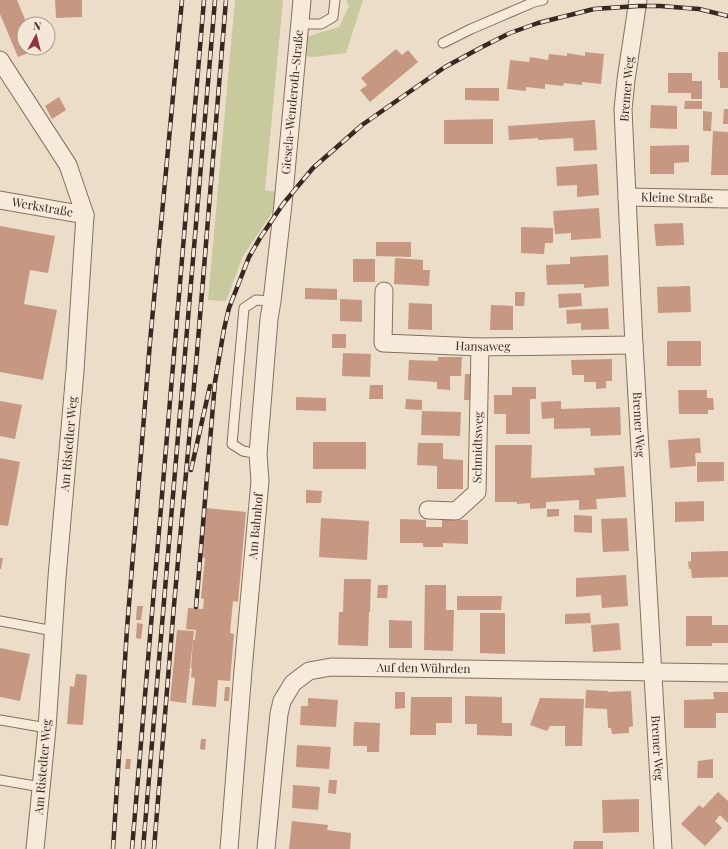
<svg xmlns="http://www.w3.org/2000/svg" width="728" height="849" viewBox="0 0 728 849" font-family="'Playfair Display',serif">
<rect width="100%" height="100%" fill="#ebddc8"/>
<!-- green -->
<g fill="#c8c99c">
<path d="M235,0H283L265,190L278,192L281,199L243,256L226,301L208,300Z"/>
<path d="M346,0H363L346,53L314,57L304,56L306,37L339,27L349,6Z"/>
</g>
<!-- building -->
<g fill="#c69781">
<path d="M0,0H17L27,24H24V48H37L38,49L18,57L0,14Z"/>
<path d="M55,0H82V17L56,18Z"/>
<path d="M396,49L402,55L408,50L418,62L370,102L360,90L367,85L361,78Z"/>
<path d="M585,52L604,54L601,84L582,82V85L564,83L563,86L545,84V89L526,87V91L507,89L510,60L529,62L530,57L548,60L549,54L567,56V53L585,56Z"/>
<path d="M718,52H728V88H720V80H718Z"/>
<path d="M668,73H692V81H702V99H691V93H668Z"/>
<path d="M465,88H499V101L465,100Z"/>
<path d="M59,97L66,110L52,119L45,106Z"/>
<path d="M685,101H702V109H684Z"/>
<path d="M651,105L677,106V129L650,128Z"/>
<path d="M724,109H728V124H723Z"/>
<path d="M703,111L712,112L711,131H703Z"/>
<path d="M493,119V144H444V120Z"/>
<path d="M595,120L597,150L574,151L573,138L538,140V138L509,140L508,126Z"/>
<path d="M713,131L728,132V175H711Z"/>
<path d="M689,145V162L674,163V174H650V146Z"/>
<path d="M597,164L599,195L577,197V185L557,186L556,167Z"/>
<path d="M599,208L601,238L571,240V233L555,234L553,211Z"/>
<path d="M683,223L684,245L656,246L654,224Z"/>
<path d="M0,226L55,236L48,273L30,270L24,304L57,310L43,380L0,372Z"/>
<path d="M521,227L553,228V243H545L544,254L521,253Z"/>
<path d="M376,242H411V257L376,256Z"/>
<path d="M608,255L609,286L584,288V284L547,285L546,265L570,264V257Z"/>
<path d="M395,258L423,260V270H430L429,286L394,284Z"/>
<rect x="353" y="259" width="22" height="23"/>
<path d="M690,286L691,312L658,313L657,287Z"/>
<path d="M305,288L337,289V300L305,299Z"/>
<path d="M515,292H525L524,306H515Z"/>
<path d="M581,293L582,306L559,308L558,294Z"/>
<path d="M340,299L362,300V322L340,321Z"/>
<path d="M409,303L432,304V330L408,329Z"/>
<path d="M491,305L513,306V330H490Z"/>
<path d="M608,308L609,329L581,330V323L567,324L566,310Z"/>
<rect x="332" y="334" width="14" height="14"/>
<rect x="667" y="341" width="34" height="25"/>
<path d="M343,353L371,354L370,377L342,376Z"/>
<path d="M438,357H462L461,376H450V390L437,389V382L408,380L409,360L438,361Z"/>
<path d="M612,359V381H606V388L596,389V382H584V375H572L571,360Z"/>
<path d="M465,374H474L473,400H464Z"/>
<path d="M370,385H383V399H369Z"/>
<path d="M512,387H536V399H530V434H506V414H494V395H512Z"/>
<path d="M678,390H707V398H713L714,410H708V414H679Z"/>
<path d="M296,397L326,398V411L296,410Z"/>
<path d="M406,399L422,400V410L405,409Z"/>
<path d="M0,401L22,405L15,439L0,436Z"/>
<path d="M561,401V409L620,407L621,435L591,436L590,428L554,429V418L542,419L541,402Z"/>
<path d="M422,411L461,412L460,436L421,435Z"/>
<path d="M700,438L701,453H695L696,466L670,468L668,440Z"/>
<rect x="313" y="442" width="53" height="27"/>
<path d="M418,443H443V459L463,460V489H437V466L417,465Z"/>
<path d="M495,445H532L531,478L595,475L594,468L624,466L626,497L596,499L597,509L579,510V500L546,502V508L530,509V503L517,504V502H495Z"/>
<path d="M0,458L20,462L8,526L0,525Z"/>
<path d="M697,462H724V481L697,482Z"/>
<path d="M306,490L322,491L321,503H306Z"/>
<path d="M704,501V521L675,522V502Z"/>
<path d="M206,508L246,512L238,602L233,601L230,633L234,634L230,681L218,680L216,707L192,705L195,678L191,677L192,669L191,668L193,640H195L196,630L186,629L188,608L203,609L204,599L201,598L205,558L202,557Z"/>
<path d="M547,509H559V516L547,517Z"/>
<path d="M574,515L592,516V533L574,532Z"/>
<path d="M321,518L369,521L367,560L319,557Z"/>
<path d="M627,518L629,551L603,552L601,519Z"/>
<path d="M400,519L426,520V527H442V519L468,520V544L443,543V547H423V543H400Z"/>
<path d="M728,551V577L692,578L691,569H689L688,561L691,562V552Z"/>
<path d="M0,558H3L1,569H0Z"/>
<path d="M626,575L628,606L602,608L601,595L576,597V578Z"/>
<path d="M344,579H371L370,612H369L368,646L338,645L339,612H343Z"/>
<path d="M378,585H388L387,598H377Z"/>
<path d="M425,585H446V610H454L453,651L424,650Z"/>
<path d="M457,596H502L501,610H457Z"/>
<path d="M137,606H143L141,620H136Z"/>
<path d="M480,613H505V654L480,653Z"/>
<path d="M590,613L591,623L565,624V614Z"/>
<path d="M686,616H712V625H728V643H712V646H686Z"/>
<path d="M389,620L412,621V648H389Z"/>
<path d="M137,623L143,624L141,639L136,638Z"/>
<path d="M619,623L621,650L593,652L591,625Z"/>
<path d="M177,630L194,631L186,703L170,701Z"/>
<path d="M0,648L30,654L20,701L0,697Z"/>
<path d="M76,674L87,675L83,725L67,724L70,686L74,687Z"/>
<path d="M225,687H230L229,701H224Z"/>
<path d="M586,690L608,691V692L631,691L633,726L629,727V733L612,734L611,728H608L607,709L585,708Z"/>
<path d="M395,692H405V708L395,709Z"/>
<path d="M713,692H728V713H716V728H684V700L714,699Z"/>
<path d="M465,696L502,697V723H512V736L477,735V724H465Z"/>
<path d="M411,697H452V723H436V735H410Z"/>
<path d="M308,698L338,700L336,727L300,725L301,706H308Z"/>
<path d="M540,698L584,699L582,746H565V726H550L547,731L530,725Z"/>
<path d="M354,722L380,723L379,752H367V746H353Z"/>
<path d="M201,739H206L205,750L200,749Z"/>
<path d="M297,745L331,747L329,769L296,767Z"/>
<path d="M126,759H131L130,769H125Z"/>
<path d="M713,759V778H697L698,761Z"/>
<path d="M329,780H337L336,794L328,793Z"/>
<path d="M293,785L320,787L318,810L292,808Z"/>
<path d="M718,792L728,801V823L720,815L715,821L722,828L705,846L681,824L699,805L703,808Z"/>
<path d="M639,799V832L603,833L602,800Z"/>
<path d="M292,821L328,825L327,830L351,833L350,849H289Z"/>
<path d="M574,841H603V849H573Z"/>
</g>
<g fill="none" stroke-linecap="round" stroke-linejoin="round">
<!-- lane casing -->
<g stroke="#866f5e" stroke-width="11">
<g id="lane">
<path d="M300,24H321L333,17L335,0"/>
<path d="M443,43L471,29L534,2L543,0"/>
<path d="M258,454L243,451L232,444L244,308L256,300L272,301"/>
<path d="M0,621L54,631"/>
<path d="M0,720L47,728"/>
<path d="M0,780L41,787"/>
</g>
</g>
<!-- street casing -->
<g stroke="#866f5e" stroke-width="19">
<g id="street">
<path id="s1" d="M638,0L626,80L623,109L627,197L634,345L663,849"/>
<path d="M0,60L68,165L85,215L75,371L57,577L47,728L35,849"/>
<path id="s2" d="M627,197L728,199"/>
<path id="s3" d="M0,200L85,215"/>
<path id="s4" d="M384,291L383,343L480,347L634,345"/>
<path id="s5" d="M428,510L456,511L477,492L480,347"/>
<path id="s6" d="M229,849L243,670L260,481L258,454L269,319L272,301L283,204L302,0"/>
<path id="s7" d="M266,849L274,764L279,714L282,701L293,683L309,671L331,667L728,673"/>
</g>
</g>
<!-- lane -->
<use href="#lane" stroke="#f6ebda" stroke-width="9"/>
<!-- street -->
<use href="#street" stroke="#f6ebda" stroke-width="17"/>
<!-- rail casing -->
<g stroke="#372921" stroke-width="4.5">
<g id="rail">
<path d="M191,470L210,386"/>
<path d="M196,607L215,382L224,329L229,308L249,257L260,238L283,204L313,168L362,125L445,67L482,47L510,33L538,23L594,9L638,6H660L699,9L728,16"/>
<path d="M113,849L127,629L150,342L182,0"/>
<path d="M132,849L204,0"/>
<path d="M143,849L215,0"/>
<path d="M154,849L174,605L197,353L226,0"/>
</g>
</g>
<!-- rail -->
<use href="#rail" stroke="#f3e8d7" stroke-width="3" stroke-dasharray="9" stroke-linecap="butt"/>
</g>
<g text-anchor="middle" stroke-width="4" stroke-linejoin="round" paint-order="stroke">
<!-- street labels -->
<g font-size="12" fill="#372921" stroke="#f3e8d7">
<text transform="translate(627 89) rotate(-85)" y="4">Bremer Weg</text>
<text dy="4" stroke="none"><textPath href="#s6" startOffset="750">Giesela-Wenderoth-Straße</textPath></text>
<text dy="4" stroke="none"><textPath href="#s2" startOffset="50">Kleine Straße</textPath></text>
<text dy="4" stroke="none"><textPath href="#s3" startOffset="43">Werkstraße</textPath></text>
<text dy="4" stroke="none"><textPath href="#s4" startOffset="152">Hansaweg</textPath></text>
<text dy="4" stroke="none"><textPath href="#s1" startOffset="426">Bremer Weg</textPath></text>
<text transform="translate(69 444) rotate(-85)" y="4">Am Ristedter Weg</text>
<text dy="4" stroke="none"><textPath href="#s5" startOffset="101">Schmidtsweg</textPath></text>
<text dy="4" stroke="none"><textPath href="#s6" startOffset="324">Am Bahnhof</textPath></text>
<text dy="4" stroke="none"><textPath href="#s7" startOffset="305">Auf den Wührden</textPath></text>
<text dy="4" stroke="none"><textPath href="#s1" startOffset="750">Bremer Weg</textPath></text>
<text transform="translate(43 767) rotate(-85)" y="4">Am Ristedter Weg</text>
</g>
</g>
<!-- north arrow -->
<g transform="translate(36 36) rotate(7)"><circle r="19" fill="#f3e8d7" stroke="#a89c8e"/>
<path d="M0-3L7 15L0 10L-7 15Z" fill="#90333c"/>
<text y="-6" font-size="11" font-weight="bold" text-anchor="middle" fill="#372921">N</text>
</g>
</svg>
